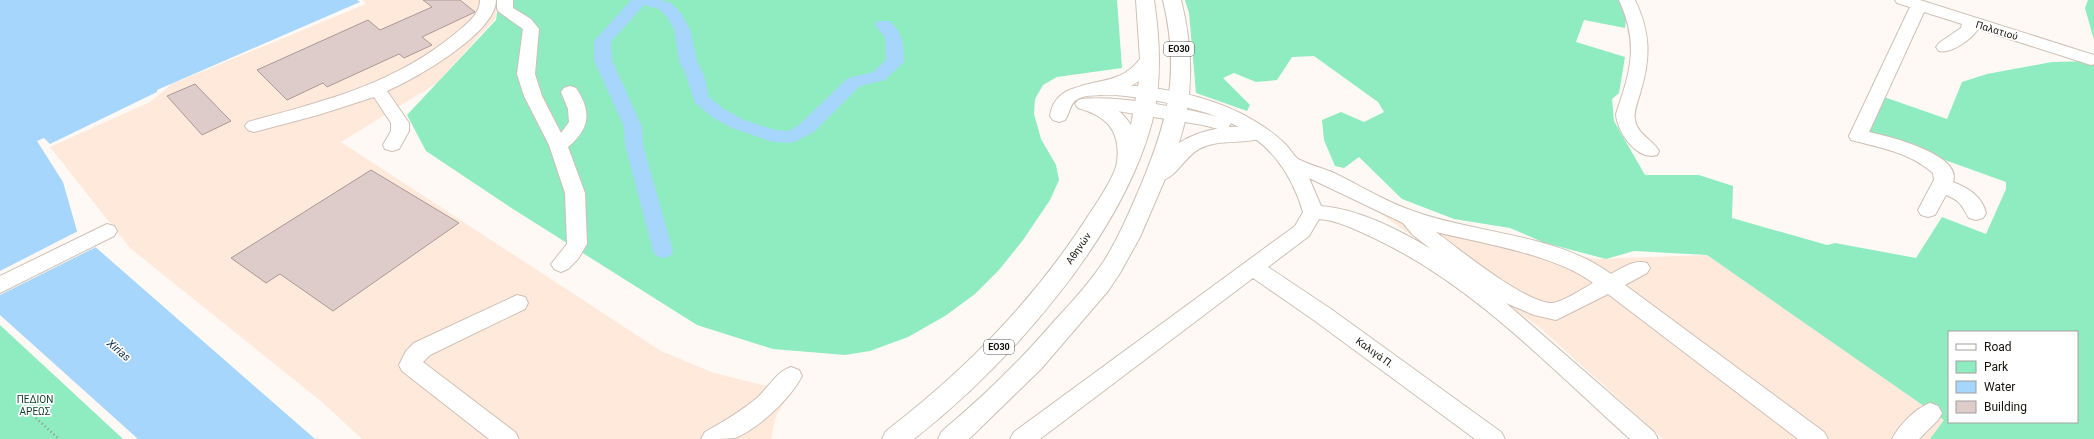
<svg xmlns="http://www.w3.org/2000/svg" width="2094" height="439" viewBox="0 0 2094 439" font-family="Roboto,sans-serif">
<rect width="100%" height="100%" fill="#fef9f4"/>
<!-- built -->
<g fill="#fee9da">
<path d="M362,0H499L495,19L437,83L341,142L661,351L714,373L790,392L776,416L771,439H362L322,402L130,248L50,147L150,102L172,84L366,4Z"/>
<path d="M1395,202L1426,216L1595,259L1707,255L1945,420L1930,439H1663L1538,326L1380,213Z"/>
</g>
<!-- green -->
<g fill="#8eecc0" fill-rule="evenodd">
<path d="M499,0H1117L1122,68L1057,77L1043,85L1035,99L1034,114L1041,139L1056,165L1059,180L1050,200L1023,240L999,270L975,294L945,316L908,337L870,351L845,355L773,349L697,325L513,209L426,151L407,115L496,20Z"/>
<path d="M1185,0H1619L1626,19L1625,28L1584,20L1576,42L1625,57L1619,93L1612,99L1614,121L1645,175H1699L1733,186L1732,218L1827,245L1835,243L1916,258L1942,217L1986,234L2006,189V182L1867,132L1884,97L1947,119L1962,82L1987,74L2052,62L2094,61V439H1930L1944,420L1707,255L1634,251L1606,259L1545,243L1510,228L1454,219L1402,199L1359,157L1344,168L1335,166L1324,140L1322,120L1341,112L1364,122L1384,112L1378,102L1314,56L1292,57L1277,80L1256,82L1234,73L1223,78L1250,105L1247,111L1196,93L1189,13ZM1949,332H2077V422H1949Z"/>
<path d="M2088,0H2094V40L2085,8Z"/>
<path d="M0,325L123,439H0Z"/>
</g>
<!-- water -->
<path fill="#a7d6fc" d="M0,0H357L360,2L157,90V92L50,144L44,138L37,141L63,182L77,231L315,439H138L0,315Z"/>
<!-- pier -->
<path fill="#fef9f4" d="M80,230L98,246L0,295V271Z"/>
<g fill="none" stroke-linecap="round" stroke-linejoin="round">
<!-- canal -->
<path fill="#a7d6fc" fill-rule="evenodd" d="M631,0H661L671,3L680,12L690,29L697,61L704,75L709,97L724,109L744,120L775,130L789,131L800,124L848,78L873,72L886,60L885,37L875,25L877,21H889C903,32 904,45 904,62L885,80L860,86L814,132L792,143L773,142L732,128L712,117L695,103L686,75L679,61L674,29L667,17L659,9L644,5L611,42L612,60L642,127L643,145L673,251L670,256L663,258L656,256L653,251L625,145L624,127L594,60V41Z"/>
</g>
<!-- building -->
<g fill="#deccca" stroke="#aa9997">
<path d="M423,0H460L475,12L422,37L432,45L404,58L399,54L327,87L323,83L287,100L257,70L368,20L380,30L432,7Z"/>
<path d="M195,84L222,112L231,121L202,135L167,96Z"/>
<path d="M371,170L459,223L333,311L280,274L266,283L231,258Z"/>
</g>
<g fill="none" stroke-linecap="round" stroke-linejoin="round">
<!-- minor casing -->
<g stroke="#cec0b6" stroke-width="2">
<g id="minor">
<path d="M480,0H496C496,33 415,79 387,91L409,123V131L399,149L392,151L385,149L383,145L391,131V123L374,97L318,115L254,132L248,130L245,126L248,122C324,101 393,85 456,33C466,24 480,15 480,0Z"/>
<path d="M497,0H513V8L531,19L539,29L535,74L542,96L561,133L569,122L568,109L561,92L564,88L570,86L576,88C592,112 590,128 568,147L585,193L587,244L578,259L568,269L561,272L554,269L551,264L567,244L565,193L549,145L524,96L517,74L523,29L499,12L497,9Z"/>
<path d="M1619,0H1635C1650,31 1651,57 1641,90C1639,99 1633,111 1635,120C1637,134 1653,140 1659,151L1657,155C1637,161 1617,132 1616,114C1631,70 1639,44 1619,0Z"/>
<path d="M1895,0H1920L2094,55V64L2091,65L1978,29C1971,40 1951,54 1939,51L1936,47L1939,43L1961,28L1962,24L1924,12L1869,132C1887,136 1963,154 1953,182C1968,188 1982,196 1986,213L1983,218L1976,220L1969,218C1961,205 1961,201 1946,195L1935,215L1928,217L1921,215L1918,210L1934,180L1933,173C1909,152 1881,148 1851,140L1849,136L1910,7L1897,3Z"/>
<path d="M1098,84C1147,85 1199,92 1242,114C1257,122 1272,131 1284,143C1289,147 1293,155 1298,159C1309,165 1323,168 1334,173C1361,186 1388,203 1416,212C1478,234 1557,234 1611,274C1622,268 1634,259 1647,263L1650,268L1647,273L1625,285L1824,432L1828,439H1798L1608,294L1556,320L1534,315L1506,303L1654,432L1658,439H1630C1551,368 1474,286 1378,240C1359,231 1340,221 1319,219L1309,236L1268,267L1331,309L1501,432L1505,439H1475L1315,321L1253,278L1040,439H1010L1014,432L1295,226L1303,212C1291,171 1269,143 1231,123L1228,128L1222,130L1203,125L1117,111L1082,108L1079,104L1082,100C1108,93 1189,109 1218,117C1191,106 1106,87 1080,98C1069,102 1071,112 1065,120L1059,122L1053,120L1050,116C1054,90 1076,86 1098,84ZM1309,178L1403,223L1413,235L1431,249C1399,230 1359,209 1321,206ZM1436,232C1481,243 1557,255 1593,283C1584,288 1561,303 1552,303C1525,303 1459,249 1436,232Z"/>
<path d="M107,224L114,226L117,231L114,236L0,293V276Z"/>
<path d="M517,295L525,297L528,303L525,309L430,355L423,362L515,432L519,439H489L402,371L399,365L406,351L414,343Z"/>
<path d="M791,367L799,370L802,376C790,399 759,428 735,438C726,439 711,439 701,439L705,432C723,422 741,411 757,398C768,388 777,371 791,367Z"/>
<path d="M1930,403L1938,406L1942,413L1938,420L1919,439H1892C1899,425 1916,408 1930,403Z"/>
</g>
</g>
<!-- major casing -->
<g stroke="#cec0b6" stroke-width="2">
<g id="major">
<path d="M1136,0H1154C1160,41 1162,81 1152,122C1121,239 1007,366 914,439H882L886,431C966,370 1036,298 1090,213C1097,203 1116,174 1117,162C1121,131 1107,116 1078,108L1075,104L1078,100C1099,94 1120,108 1131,125L1139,81C1124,91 1099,99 1081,94L1078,90L1081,86C1105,79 1123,81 1140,59Z"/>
<path d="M1163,0H1181C1193,47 1194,96 1179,143C1200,129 1235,123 1259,129L1262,134L1259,139C1239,144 1218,139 1199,149C1186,156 1175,177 1165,179L1140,237L1120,273L1108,291L1041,369L969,439H938L942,431C983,397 1021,360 1056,319C1073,301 1090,282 1104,261C1119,237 1130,211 1141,185C1169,118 1180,72 1163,0Z"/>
</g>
</g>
<!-- path -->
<path stroke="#97928e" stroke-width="2.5" stroke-dasharray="1 3" stroke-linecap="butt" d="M27,410L59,439"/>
<!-- minor -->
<use href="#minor" fill="#fff" fill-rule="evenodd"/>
<!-- major -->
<use href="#major" fill="#fff" fill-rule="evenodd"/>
</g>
<g text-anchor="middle" stroke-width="3.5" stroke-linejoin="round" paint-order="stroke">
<!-- shield labels -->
<g fill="#fff" stroke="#5b5856" stroke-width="1">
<rect x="1164" y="42" width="30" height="14" rx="3"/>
<rect x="984" y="340" width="30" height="14" rx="3"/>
</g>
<g font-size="9" font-weight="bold" fill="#15110d">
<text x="1179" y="52">ΕΟ30</text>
<text x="999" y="350">ΕΟ30</text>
</g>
<!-- street labels -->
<g font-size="10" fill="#15110d" stroke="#fff">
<text transform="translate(1997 30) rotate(17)" y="4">Παλατιού</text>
<text transform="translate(1078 248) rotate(-55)" y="4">Αθηνών</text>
<text transform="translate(1375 352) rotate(36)" y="4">Καλιγά Π.</text>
</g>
<!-- park labels -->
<g font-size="10" fill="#0f3d2b" stroke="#fff">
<text x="35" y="403">ΠΕΔΙΟΝ<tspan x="35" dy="12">ΑΡΕΩΣ</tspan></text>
</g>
<!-- water labels -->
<g font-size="11" font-style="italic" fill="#10334c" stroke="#fff">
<text transform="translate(119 350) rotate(40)" y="4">Xirias</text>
</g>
</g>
<!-- legend -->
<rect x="1948" y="331" width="130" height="92" fill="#ffffff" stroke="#a1a09e"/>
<rect x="1956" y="344" width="20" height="6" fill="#ffffff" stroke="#a1a09e"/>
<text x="1984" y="351" font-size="12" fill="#15110d">Road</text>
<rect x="1956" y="361" width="20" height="12" fill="#8eecc0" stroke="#a1a09e"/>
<text x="1984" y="371" font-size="12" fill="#15110d">Park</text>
<rect x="1956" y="381" width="20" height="12" fill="#a7d6fc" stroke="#a1a09e"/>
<text x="1984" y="391" font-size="12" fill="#15110d">Water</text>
<rect x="1956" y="401" width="20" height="12" fill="#deccca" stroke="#a1a09e"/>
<text x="1984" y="411" font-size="12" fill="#15110d">Building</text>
</svg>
